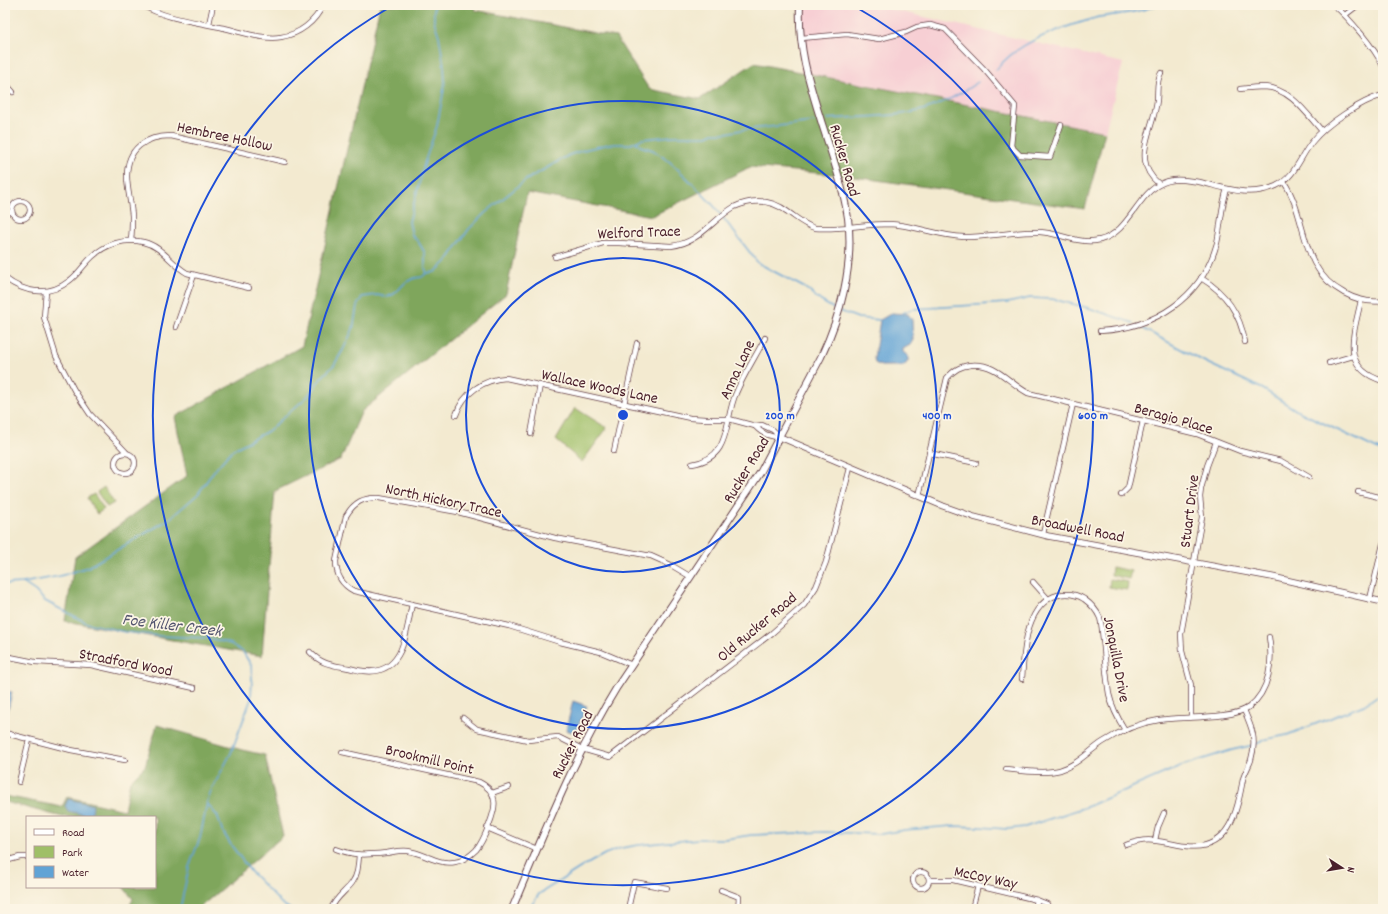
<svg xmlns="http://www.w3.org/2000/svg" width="1388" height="914" viewBox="0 0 1388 914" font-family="Dekko,sans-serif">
<rect width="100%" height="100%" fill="#fcf5e5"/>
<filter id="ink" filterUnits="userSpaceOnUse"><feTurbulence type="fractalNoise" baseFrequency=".025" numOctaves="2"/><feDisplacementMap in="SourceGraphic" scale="8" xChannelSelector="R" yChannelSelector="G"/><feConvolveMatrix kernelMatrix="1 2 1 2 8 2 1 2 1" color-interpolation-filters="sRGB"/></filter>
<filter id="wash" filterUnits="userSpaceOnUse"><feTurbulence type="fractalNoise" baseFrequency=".012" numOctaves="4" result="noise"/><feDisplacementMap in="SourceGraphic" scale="16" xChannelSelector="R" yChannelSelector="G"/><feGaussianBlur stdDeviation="0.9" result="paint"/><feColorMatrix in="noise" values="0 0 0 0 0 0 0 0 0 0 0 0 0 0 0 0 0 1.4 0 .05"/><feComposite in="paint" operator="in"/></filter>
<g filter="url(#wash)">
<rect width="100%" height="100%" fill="#f3ead0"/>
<!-- built -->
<path fill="#f7cfd4" d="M802,5H873L1123,63L1105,132L801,72Z"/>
<!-- green -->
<g fill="#9fbf67" stroke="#746f49">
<path d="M575,408L607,428L582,462L556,440Z"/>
<path d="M104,487L114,503L107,507L97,492Z"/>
<path d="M94,494L104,509L97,514L87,498Z"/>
<path d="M1112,567L1131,571L1129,579L1111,575Z"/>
<path d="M1110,579L1128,582L1127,590L1109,587Z"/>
</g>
<!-- forest -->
<g fill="#7fa65c" stroke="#646244">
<path d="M380,5H476L475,10L616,37L649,89L700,99L754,63L1105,132L1085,209L840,175L750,167L652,216L527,193L506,294L362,411L341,459L275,491L262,656L65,621L75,557L187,476L175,417L302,346Z"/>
<path d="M157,725L242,750L265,755L283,836L198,909H128L133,899L123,887H155V817H62L5,802V796L62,807L67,797L124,810L130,781L145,766Z"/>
</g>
<!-- water -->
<g fill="#61a3d5" stroke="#566180">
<path d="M892,313L908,314L912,320L913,340L910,345L903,349V352L908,356V361L904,366H881L875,363L874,358L880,320Z"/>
<path d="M5,691L12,692L5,724Z"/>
<path d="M573,701L587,706L575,733L566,730Z"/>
<path d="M68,799L93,805L92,812L86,815L68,811L65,806Z"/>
</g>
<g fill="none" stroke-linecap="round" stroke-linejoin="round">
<!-- stream -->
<g stroke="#61a3d5" stroke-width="1.5">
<path d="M996,70C1015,45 1046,34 1075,24C1083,22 1091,19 1099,17C1112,15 1145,12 1156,5"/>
<path d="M828,119C861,116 895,118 926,109C945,103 962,93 978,82"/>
<path d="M636,142L640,146L653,150L670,162L686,177L714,206L758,263L805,288L821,301L836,310"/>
<path d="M427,273L425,268V253L419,243L412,235L409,222L425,161L437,126L445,83L444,66L439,36L434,21V5"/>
<path d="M840,311L858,318L880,320"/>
<path d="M903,313L912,309L1007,303L1030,298L1052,299L1089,308L1133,323"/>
<path d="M1138,326L1207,363L1263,389L1296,410L1383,452"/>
<path d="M23,583L35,591L45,601L87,623L125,632L160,636L209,638L231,644L243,652L251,665L252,678L251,699L231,753L211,791L207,803L200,838L189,867L180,909"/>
<path d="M5,584L23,583L60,576L88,567L168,520L198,494L213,472L232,450L268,431L307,397L322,377L334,365L343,350L353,329L357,306L362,297L377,295L387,297L394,294L406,282L415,278L422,277L427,273L435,272L446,262L469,229L485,213L526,180L569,155L587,149L609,144H631L642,139L673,136H707L713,133H726L741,130L814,122"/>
<path d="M207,803L218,817L222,830L231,845L251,872L282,904L290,909"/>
<path d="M514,907L524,909"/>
<path d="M497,909L498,906L510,907"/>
<path d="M529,909L539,894L580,868L605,854L621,848L639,845L698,839H725L751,835L823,832L881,834L904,830L952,826L981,827L1007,829L1025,827L1089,806L1181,766L1232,750L1254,745L1267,739L1287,735L1323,721L1364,705L1377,696"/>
</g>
</g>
</g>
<g filter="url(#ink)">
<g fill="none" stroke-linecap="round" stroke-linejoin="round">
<!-- minor casing -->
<g stroke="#633d44" stroke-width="6">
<g id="minor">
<path d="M142,5C166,19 197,22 224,28C242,32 263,40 281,37C300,34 315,22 323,5"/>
<path d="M1334,5C1350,19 1374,47 1383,66"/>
<path d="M1345,15L1358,5"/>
<path d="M209,24L213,5"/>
<path d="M801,38L847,34L879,39L906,32L917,27L930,25L945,29L984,69L1015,106L1011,146L1020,155L1050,157L1061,125"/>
<path d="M5,83L13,92"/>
<path d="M1240,89C1248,88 1256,87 1264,87C1290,88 1306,113 1322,131"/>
<path d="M1284,182C1309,220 1298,268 1344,293C1357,300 1369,303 1383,301"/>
<path d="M1159,184C1152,178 1146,170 1145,160C1143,140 1155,120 1157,100C1158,90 1156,81 1161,73"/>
<circle cx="21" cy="210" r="9"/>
<path d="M5,214L12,211"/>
<path d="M131,240C132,232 132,224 132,216C131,202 127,189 127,176C127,148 146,136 171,136L285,162"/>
<path d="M555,257L603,243H619L671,246C699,243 711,221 734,207C752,199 771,199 788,212C797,218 804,225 815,228C840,230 864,224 889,224C914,225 938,236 964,237C989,237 1015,231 1040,232C1060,233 1080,245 1100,240C1134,231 1137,184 1174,180C1182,179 1190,181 1199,182C1226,188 1249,198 1276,186C1295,177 1300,157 1312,142C1326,124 1361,101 1383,95"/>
<path d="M5,278C24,293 49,297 69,281C78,275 84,264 92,257C105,244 125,238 143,242C162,246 171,264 187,273L249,288"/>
<path d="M1201,278C1226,293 1240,313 1245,342"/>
<path d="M46,291L44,317L56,356L74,390L90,414L126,452"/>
<path d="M1361,300C1354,334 1339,368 1383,381"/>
<path d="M176,327L194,275"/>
<path d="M1100,331C1155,328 1202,298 1217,243C1221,225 1221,207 1227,189"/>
<path d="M1329,363L1353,356"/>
<path d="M456,415C463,393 484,379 506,378L690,418L706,419H729L755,426L762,425L773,430L780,437"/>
<path d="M755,426C762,434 769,437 780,437"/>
<path d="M531,434L540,385"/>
<path d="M614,451L637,343"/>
<circle cx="125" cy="463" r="10"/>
<path d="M929,453L976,463"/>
<path d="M692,464C733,457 723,422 736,393C744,374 756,356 765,338"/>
<path d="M1358,492L1383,498"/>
<path d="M1121,495L1128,488L1143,421"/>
<path d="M919,496L947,378C954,370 960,366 971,365C997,363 1007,382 1028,393L1197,434L1240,451L1281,461L1309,477"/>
<path d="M1043,534L1073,404"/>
<path d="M1033,582L1048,599"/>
<path d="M1370,599L1383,544"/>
<path d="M310,652C322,665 333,665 349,668C354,669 359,671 364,671C404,676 406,632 412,604"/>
<path d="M5,656L35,662L74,664L91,665L194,688"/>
<path d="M632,665L601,652L560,642L509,626L354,591C342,585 336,575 336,561L346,516C354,502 364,497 379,498L458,512L555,538L651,556L671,565L691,577"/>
<path d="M1022,679C1024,651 1025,604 1058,595C1067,593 1076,594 1084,599C1091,604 1097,611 1100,618C1102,625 1102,632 1103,639C1105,657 1106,676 1109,694C1112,707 1118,719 1125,730"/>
<path d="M1191,717V685L1182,651L1181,634L1202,517L1200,497L1201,489L1207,466L1216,442"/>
<path d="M463,718L477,729L528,740L558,737L582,749L610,757L772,633L804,605L816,587L826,562L850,468"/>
<path d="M5,733L71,750L125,760"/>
<path d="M1006,769C1021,771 1046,774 1060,770C1077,765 1089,751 1103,742C1120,731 1139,723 1159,720C1183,716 1231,720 1249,707C1270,691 1273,661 1269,637"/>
<path d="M19,782L29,740"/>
<path d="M492,793L509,787"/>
<path d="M487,828L537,849"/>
<path d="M1155,840L1158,827L1164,813"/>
<path d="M1126,845C1151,835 1161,843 1186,846C1229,852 1237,812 1243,779C1245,772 1249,766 1251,760C1257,739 1252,728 1244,710"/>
<path d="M336,849C354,856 367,855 386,853C393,852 401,850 408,851C424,853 438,865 455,862C462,861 470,856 476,850C483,842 497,810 494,800C493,791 487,786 479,782L342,752"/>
<path d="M5,861L20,857H27"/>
<circle cx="921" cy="880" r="8"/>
<path d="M929,880H953L1037,900"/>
<path d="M721,890L739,897L738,909"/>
<path d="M331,909C335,898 345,892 352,883C358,875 358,866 359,855"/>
<path d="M628,909L634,882L667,888"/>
<path d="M972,909L978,886"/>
<path d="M1035,909L1037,900L1047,904L1049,909"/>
</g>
</g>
<!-- tertiary casing -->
<g stroke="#633d44" stroke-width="7">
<path id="tertiary" d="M780,437L943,506L974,517L1048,536L1272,577L1383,602"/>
</g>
<!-- secondary casing -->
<g stroke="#633d44" stroke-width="8">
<path id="secondary" d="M512,909C544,833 574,757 617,687L760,473L821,357C841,315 854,265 848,218C843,186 832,155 822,124C809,82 798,50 800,5"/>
</g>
<!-- minor -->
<use href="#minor" stroke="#fff" stroke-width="4.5"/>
<!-- tertiary -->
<use href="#tertiary" stroke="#fff" stroke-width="5.5"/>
<!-- secondary -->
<use href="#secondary" stroke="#fff" stroke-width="6"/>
</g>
</g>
<!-- distance rings -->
<g fill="none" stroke="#1d4ed8" stroke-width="2">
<circle cx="623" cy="415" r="157"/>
<circle cx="623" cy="415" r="314"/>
<path d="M854 6A470 470 0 1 1 392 6"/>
</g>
<g text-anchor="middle" stroke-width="3.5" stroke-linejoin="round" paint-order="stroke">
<!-- street labels -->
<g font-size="16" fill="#4a1f2b" stroke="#fcf5e5">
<text transform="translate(225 135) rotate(12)" y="6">Hembree Hollow</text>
<text transform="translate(846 160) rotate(74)" y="6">Rucker Road</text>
<text transform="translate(639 231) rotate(-2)" y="6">Welford Trace</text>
<text transform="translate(736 369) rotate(-65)" y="6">Anna Lane</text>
<text transform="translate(600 385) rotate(12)" y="6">Wallace Woods Lane</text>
<text transform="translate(1174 417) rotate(16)" y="6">Beragio Place</text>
<text transform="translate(745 469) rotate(-59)" y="6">Rucker Road</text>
<text transform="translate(444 499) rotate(12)" y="6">North Hickory Trace</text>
<text transform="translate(1188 511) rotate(-83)" y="6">Stuart Drive</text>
<text transform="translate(1078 527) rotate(11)" y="6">Broadwell Road</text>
<text transform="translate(756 626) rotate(-40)" y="6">Old Rucker Road</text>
<text transform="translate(1118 659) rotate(79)" y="6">Jonquilla Drive</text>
<text transform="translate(126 661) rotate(11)" y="6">Stradford Wood</text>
<text transform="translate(571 744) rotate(-63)" y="6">Rucker Road</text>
<text transform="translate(430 758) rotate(13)" y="6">Brookmill Point</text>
<text transform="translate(986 876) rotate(12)" y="6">McCoy Way</text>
</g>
<!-- water labels -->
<g font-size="17" font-style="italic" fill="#53546f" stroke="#fcf5e5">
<text transform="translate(172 624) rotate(7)" y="6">Foe Killer Creek</text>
</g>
</g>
<circle cx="623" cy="415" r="6" fill="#1d4ed8" stroke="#fcf5e5" stroke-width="2"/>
<g font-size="12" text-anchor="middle" font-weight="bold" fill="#1d4ed8" stroke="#fcf5e5" stroke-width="3.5" stroke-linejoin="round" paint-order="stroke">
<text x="780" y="419">200 m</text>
<text x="937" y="419">400 m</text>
<text x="1093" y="419">600 m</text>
</g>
<!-- margin -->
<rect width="1388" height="914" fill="none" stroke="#fcf5e5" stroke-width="20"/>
<!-- legend -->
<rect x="26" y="816" width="130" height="72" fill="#fcf5e5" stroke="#b59f9b"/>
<rect x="34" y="829" width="20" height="6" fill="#ffffff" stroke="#b59f9b"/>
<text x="62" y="836" font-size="12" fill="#4a1f2b">Road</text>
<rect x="34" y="846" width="20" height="12" fill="#9fbf67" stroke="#b59f9b"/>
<text x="62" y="856" font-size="12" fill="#4a1f2b">Park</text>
<rect x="34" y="866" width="20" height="12" fill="#61a3d5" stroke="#b59f9b"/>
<text x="62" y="876" font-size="12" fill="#4a1f2b">Water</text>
<!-- north arrow -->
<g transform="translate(1342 868) rotate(102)" stroke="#fcf5e5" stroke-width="3" paint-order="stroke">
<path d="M0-3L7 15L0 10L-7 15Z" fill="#4a1f2b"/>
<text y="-6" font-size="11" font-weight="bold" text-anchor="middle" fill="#4a1f2b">N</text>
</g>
</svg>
